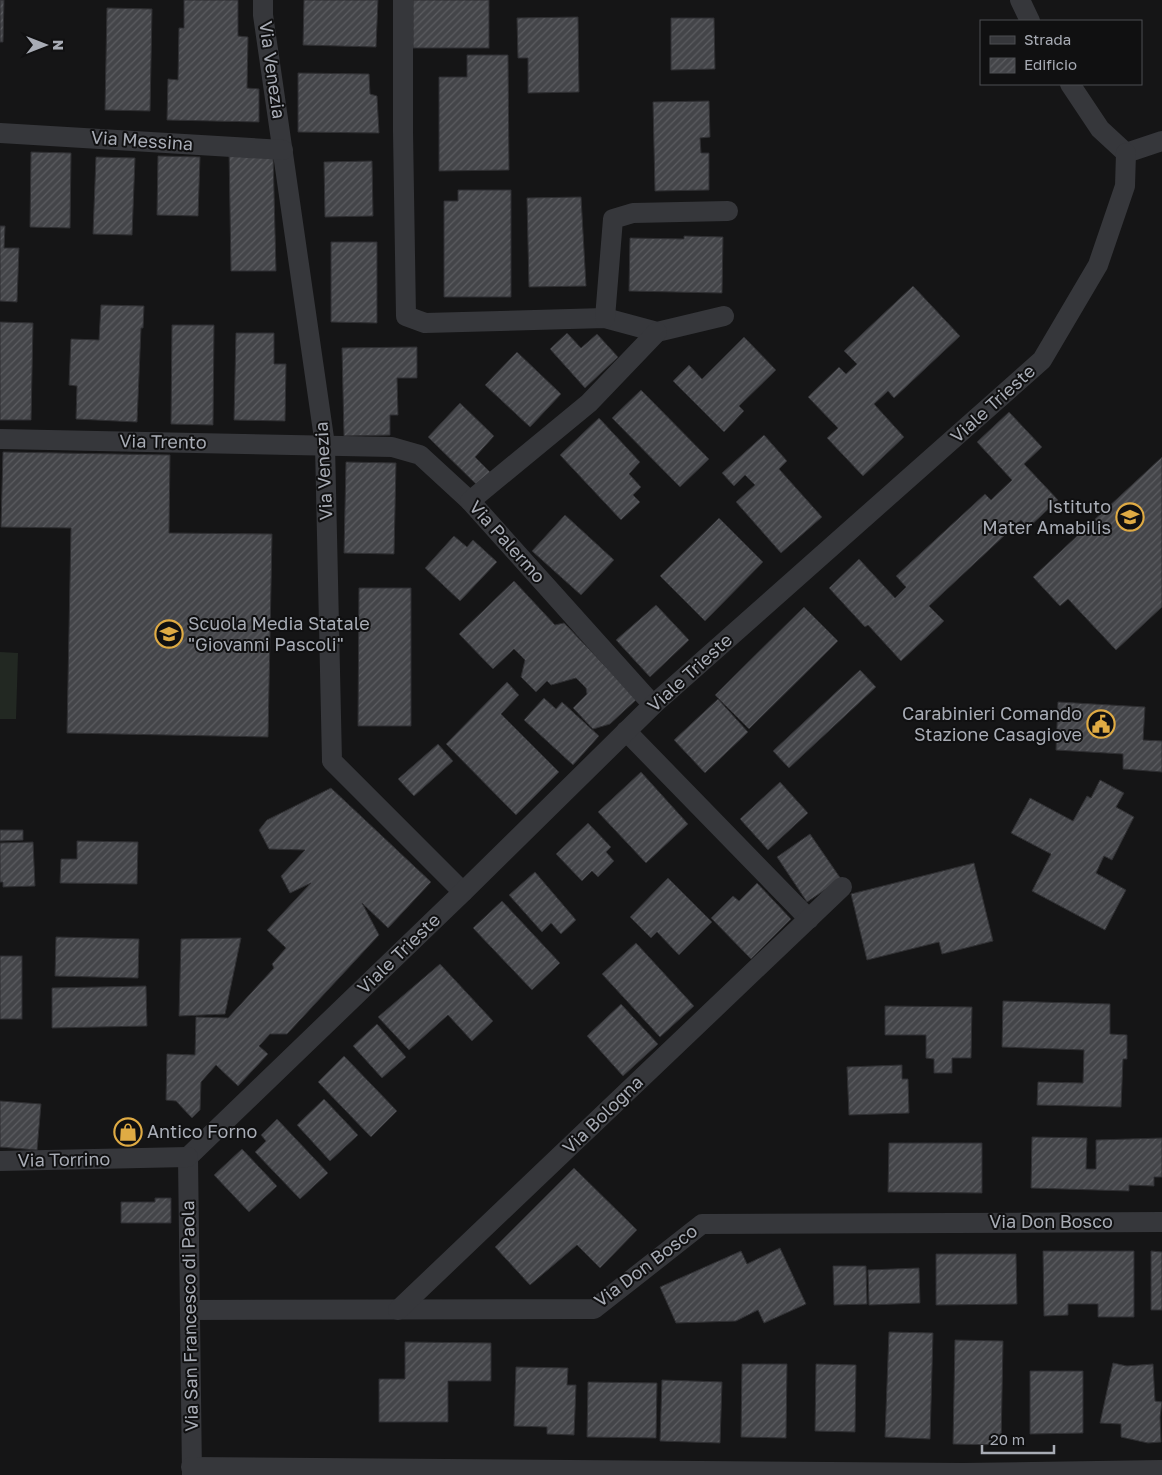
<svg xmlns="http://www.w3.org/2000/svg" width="1162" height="1475" viewBox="0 0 1162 1475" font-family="'Golos Text',sans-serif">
<defs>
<pattern id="building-hatch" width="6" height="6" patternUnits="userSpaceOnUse" patternTransform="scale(1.25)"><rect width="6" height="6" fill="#444549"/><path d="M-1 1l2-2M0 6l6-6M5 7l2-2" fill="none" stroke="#5c5d61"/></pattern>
</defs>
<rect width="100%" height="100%" fill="#151516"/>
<!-- green -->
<path fill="#222822" d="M0,652L18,653L16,719H0Z"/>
<!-- building -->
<g fill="url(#building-hatch)" stroke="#2f2f32">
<path d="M0,0H4L3,42H0Z"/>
<path d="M184,0H238V36L248,37L247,88L259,89V122L167,120L168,79L178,80L179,28H184Z"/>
<path d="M304,0H378L376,47L303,45Z"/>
<rect x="413" y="0" width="76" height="48"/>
<path d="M107,8L152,9L150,111L105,110Z"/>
<path d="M578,17L579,92L528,93V58H518L517,18Z"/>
<path d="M671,18H714L715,69L671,70Z"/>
<path d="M467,55H508L509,170L439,171V77H467Z"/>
<path d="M298,73L369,74L370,94L377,96L379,133L298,132Z"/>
<path d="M709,101L710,137L700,138L701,153H709V190L655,191L653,102Z"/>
<path d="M229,149L273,153L276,271H231Z"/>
<path d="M31,152L71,153L70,228L30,227Z"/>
<path d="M158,156L200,157L198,216L157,215Z"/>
<path d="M96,157L135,158L132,235L93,234Z"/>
<path d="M372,161L373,216L325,217L324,162Z"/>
<path d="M458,190H511V297H444V201H458Z"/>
<path d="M581,197L586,286L529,287L527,198Z"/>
<path d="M0,226H5L4,248H19L17,302L0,301Z"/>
<path d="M684,236L723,237L722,293L629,291L630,238L684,239Z"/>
<path d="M331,242H377V323L331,322Z"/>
<path d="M913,286L960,336L894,398L888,391L874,404L904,437L863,476L827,438L838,428L808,397L839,367L846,374L857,364L844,351Z"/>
<path d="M101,305L144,306L143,328H141L137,422L76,419L77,386L69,385L71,339L99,340Z"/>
<path d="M0,322L33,323L31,420H0Z"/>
<path d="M172,325H214L213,425L171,424Z"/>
<path d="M236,333H274V364H286L285,421L234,420Z"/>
<path d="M567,333L581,348L597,334L618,357L585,388L550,349Z"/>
<path d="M744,337L776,370L739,406L744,411L724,432L673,381L689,365L702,379Z"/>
<path d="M417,347V378H397L398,415H390V435L344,436L342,348Z"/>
<path d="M517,352L561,394L530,427L485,385Z"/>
<path d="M641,390L709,459L680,487L612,418Z"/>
<path d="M460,403L494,436L475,457L492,474L479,487L428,437Z"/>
<path d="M1009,412L1042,447L1024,464L1058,500L1028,528L1021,520L929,606L944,621L901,661L868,625L865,627L829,588L859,559L895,598L906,587L896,576L985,494L991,500L1012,480L977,442Z"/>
<path d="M599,418L640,462L629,474L641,487L633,495L640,502L621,520L560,455Z"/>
<path d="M764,435L787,461L779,469L822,517L781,553L736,502L755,485L745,475L734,486L722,473Z"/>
<path d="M3,452L170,455L169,533L272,534L268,737L67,733L71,528L1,527Z"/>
<path d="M1162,457V607L1116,650L1068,599L1060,606L1033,577Z"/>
<path d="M346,462L396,463L394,554L344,553Z"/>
<path d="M565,515L614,560L581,595L532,551Z"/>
<path d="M719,518L763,562L705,621L660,576Z"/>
<path d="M454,536L467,547L473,540L497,562L460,601L425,568Z"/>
<path d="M514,581L555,625L564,623L637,699L610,724L593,729L573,708L587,694L586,688L576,678L551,685L547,681L536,692L521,677L525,660L514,649L493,669L459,634Z"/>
<path d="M359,588H411V726H358Z"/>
<path d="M656,605L689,640L650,677L616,640Z"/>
<path d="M804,607L838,641L749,729L715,695Z"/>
<path d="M860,670L876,687L789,768L773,751Z"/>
<path d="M507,682L519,695L501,714L559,772L516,815L446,744Z"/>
<path d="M544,698L556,709L562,702L599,736L573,765L524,720Z"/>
<path d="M718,699L748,732L705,773L674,740Z"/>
<path d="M1058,702L1145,707L1143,740L1162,741V772L1123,769V754L1056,750Z"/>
<path d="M438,744L453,761L414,796L398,779Z"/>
<path d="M641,772L688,824L646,863L598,812Z"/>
<path d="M1100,780L1124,793L1116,807L1134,817L1112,860L1104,856L1096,873L1126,890L1105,930L1032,891L1051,854L1011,833L1030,798L1073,821L1087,796L1091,798Z"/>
<path d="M780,782L808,813L768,850L740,819Z"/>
<path d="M331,788L431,882L388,928L362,903L379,935L287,1034H270L259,1046L268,1054L238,1086L216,1065L201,1082L200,1110L192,1118L176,1101L166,1100L167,1054L195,1055L196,1017L228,1018L274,968L272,964L286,948L267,930L311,883L290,893L281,876L305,850L269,849L259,830L267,820Z"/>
<path d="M588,823L611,847L606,852L614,861L598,877L592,871L582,881L556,854Z"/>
<path d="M0,830H23V840L0,841Z"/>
<path d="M810,834L841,879L807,902L777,857Z"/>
<path d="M77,841L138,842L137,884L60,883L61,859H77Z"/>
<path d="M33,842L35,886L3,887V882H0V843Z"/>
<path d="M974,863L993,941L942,954L939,942L867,960L851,894Z"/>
<path d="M535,872L576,920L561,934L551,923L542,932L509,895Z"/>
<path d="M668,878L712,922L679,955L657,932L651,938L630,917Z"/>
<path d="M757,883L791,919L751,959L711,918L733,896L739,901Z"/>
<path d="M502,901L560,963L532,990L473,928Z"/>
<path d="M56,937L139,939L138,978L55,976Z"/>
<path d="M241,938L225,1014L179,1016L181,939Z"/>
<path d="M636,943L694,1006L660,1037L602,974Z"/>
<rect x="0" y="956" width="22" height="63"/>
<path d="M440,964L493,1021L472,1041L448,1015L409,1050L378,1017Z"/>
<path d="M146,986L147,1026L52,1028V988Z"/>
<path d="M1003,1001L1110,1004V1034L1127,1035V1059H1123L1121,1107L1037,1105L1038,1082L1083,1083L1084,1050L1002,1047Z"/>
<path d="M621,1004L658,1044L623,1076L587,1036Z"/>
<path d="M885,1006L972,1007L971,1058H952V1073H934V1059L926,1058V1035H885Z"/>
<path d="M377,1024L406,1057L382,1078L353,1046Z"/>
<path d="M344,1056L397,1111L371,1137L318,1082Z"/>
<path d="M902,1065V1079H908L909,1113L849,1115L847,1067Z"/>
<path d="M324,1099L358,1135L330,1161L297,1125Z"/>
<path d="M0,1101L41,1104L37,1150L0,1147Z"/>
<path d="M277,1119L328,1173L300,1199L255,1152L266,1141L261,1135Z"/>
<path d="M1032,1137L1087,1138L1086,1169H1096V1140L1162,1138V1177H1154V1186L1129,1185V1191L1031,1188Z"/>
<path d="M889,1143H982V1193L888,1192Z"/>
<path d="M242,1149L277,1186L249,1212L214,1175Z"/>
<path d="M574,1168L637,1230L600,1268L577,1245L530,1285L495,1247Z"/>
<path d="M155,1198H171V1223H121V1202H155Z"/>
<path d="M780,1248L806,1304L764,1323L758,1310L736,1321L676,1323L660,1287L741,1251L747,1264Z"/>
<path d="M1043,1251H1134V1317H1098V1304H1068V1315L1044,1316Z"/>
<path d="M1151,1251L1162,1252V1310H1151Z"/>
<path d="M936,1254H1016L1017,1304L936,1305Z"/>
<path d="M833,1266H866L867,1304L834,1305Z"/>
<path d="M919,1268L920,1303L869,1305L868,1270Z"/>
<path d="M889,1332L933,1333L930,1439L885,1437Z"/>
<path d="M955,1340L1003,1341L1001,1445L953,1444Z"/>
<path d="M405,1342L491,1343V1381H448V1422H379V1379H405Z"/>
<path d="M1113,1363L1127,1366L1153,1364L1155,1401L1162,1402L1160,1417L1161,1442L1148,1443L1121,1437V1424L1100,1423Z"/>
<path d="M742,1364H787L786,1438L741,1437Z"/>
<path d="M816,1364L856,1365L855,1432L815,1431Z"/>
<path d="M516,1367L568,1368L567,1385H576L574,1435L547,1434V1427L514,1426Z"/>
<path d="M1030,1371H1083V1433L1030,1434Z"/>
<path d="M662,1380L722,1382L720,1443L660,1441Z"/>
<path d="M588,1382L657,1383L656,1438L587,1437Z"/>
</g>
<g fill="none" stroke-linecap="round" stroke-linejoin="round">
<!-- minor -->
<g stroke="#36373b" stroke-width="20">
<path d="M263,0V15L325,445L332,761L463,892"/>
<path d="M403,0V132L406,316L425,323L605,318L657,332L724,316"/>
<path d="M1020,0L1030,21"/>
<path d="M1070,84L1100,129L1126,153"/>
<path d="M0,133L283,150"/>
<path d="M1126,153L1162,141"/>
<path d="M605,318L613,219L633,213L728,211"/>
<path d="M0,439L392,447L420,455L470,501L653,705"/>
<path d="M470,501L589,403L657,332"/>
<path d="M626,731L809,919"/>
<path d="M188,1157L463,892L653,705L1042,360L1098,265L1125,186L1126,153"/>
<path d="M188,1157L192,1475"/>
<path d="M0,1161L188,1157"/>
<path d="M190,1310L594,1309L702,1224L1162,1222"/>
<path d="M398,1310L842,887"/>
<path d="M191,1467L963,1473L1162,1470"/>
</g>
</g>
<!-- icons -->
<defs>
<g id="school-ring" transform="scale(1.4375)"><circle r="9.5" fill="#101011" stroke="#dfab44" stroke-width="1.5"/><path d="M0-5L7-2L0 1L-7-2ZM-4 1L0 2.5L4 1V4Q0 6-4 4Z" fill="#dfab44"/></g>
<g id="civic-ring" transform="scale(1.4375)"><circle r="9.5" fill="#101011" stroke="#dfab44" stroke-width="1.5"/><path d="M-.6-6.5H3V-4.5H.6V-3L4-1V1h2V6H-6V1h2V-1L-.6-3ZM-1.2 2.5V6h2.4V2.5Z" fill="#dfab44"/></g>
<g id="shop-ring" transform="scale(1.4375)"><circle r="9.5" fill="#101011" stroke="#dfab44" stroke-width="1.5"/><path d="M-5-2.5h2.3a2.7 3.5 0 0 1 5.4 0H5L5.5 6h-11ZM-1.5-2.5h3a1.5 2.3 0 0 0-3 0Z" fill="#dfab44"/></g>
</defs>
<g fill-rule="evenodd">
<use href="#school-ring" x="1130" y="517"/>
<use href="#school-ring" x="169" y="634"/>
<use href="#civic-ring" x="1101" y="724"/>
<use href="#shop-ring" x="128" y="1132"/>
</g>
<g text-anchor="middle" stroke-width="4" stroke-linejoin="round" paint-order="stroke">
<!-- street labels -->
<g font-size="18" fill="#a8acb5" stroke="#101011">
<text transform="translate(272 70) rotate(82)" y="6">Via Venezia</text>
<text transform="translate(142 141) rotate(4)" y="6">Via Messina</text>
<text transform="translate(993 404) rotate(-42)" y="6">Viale Trieste</text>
<text transform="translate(163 442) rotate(1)" y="6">Via Trento</text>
<text transform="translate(324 471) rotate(-93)" y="6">Via Venezia</text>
<text transform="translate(507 542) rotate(48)" y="6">Via Palermo</text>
<text transform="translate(690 673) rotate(-42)" y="6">Viale Trieste</text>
<text transform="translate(399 954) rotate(-44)" y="6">Viale Trieste</text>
<text transform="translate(603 1115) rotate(-44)" y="6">Via Bologna</text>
<text transform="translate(64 1160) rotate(-1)" y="6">Via Torrino</text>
<text x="1051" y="1228">Via Don Bosco</text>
<text transform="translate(646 1266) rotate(-37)" y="6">Via Don Bosco</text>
<text transform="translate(190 1316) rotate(-91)" y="6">Via San Francesco di Paola</text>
</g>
<!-- poi labels -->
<g font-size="18" fill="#a8acb5" stroke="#101011" text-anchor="end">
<text x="1111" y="513">Istituto<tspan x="1111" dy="21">Mater Amabilis</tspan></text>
<text x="188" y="630" text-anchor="start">Scuola Media Statale<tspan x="188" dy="21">"Giovanni Pascoli"</tspan></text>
<text x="1082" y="720">Carabinieri Comando<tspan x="1082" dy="21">Stazione Casagiove</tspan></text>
<text x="147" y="1138" text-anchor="start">Antico Forno</text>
</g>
</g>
<!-- legend -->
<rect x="980" y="20" width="162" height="65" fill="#101011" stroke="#4d4e53"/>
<rect x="990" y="36" width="25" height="8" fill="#36373b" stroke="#4d4e53"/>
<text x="1024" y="45" font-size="15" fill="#a8acb5">Strada</text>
<rect x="990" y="58" width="25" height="15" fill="url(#building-hatch)" stroke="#4d4e53"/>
<text x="1024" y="70" font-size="15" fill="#a8acb5">Edificio</text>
<!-- north arrow -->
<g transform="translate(45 45) rotate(90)" stroke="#101011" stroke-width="4" paint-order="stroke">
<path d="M0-4L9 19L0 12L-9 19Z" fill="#a8acb5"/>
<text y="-8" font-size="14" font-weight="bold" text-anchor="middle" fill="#a8acb5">N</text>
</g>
<!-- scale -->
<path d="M982 1445v8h72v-8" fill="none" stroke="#a8acb5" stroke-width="2.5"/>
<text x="990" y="1445" font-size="15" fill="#a8acb5" stroke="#101011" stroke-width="4" paint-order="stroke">20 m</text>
</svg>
